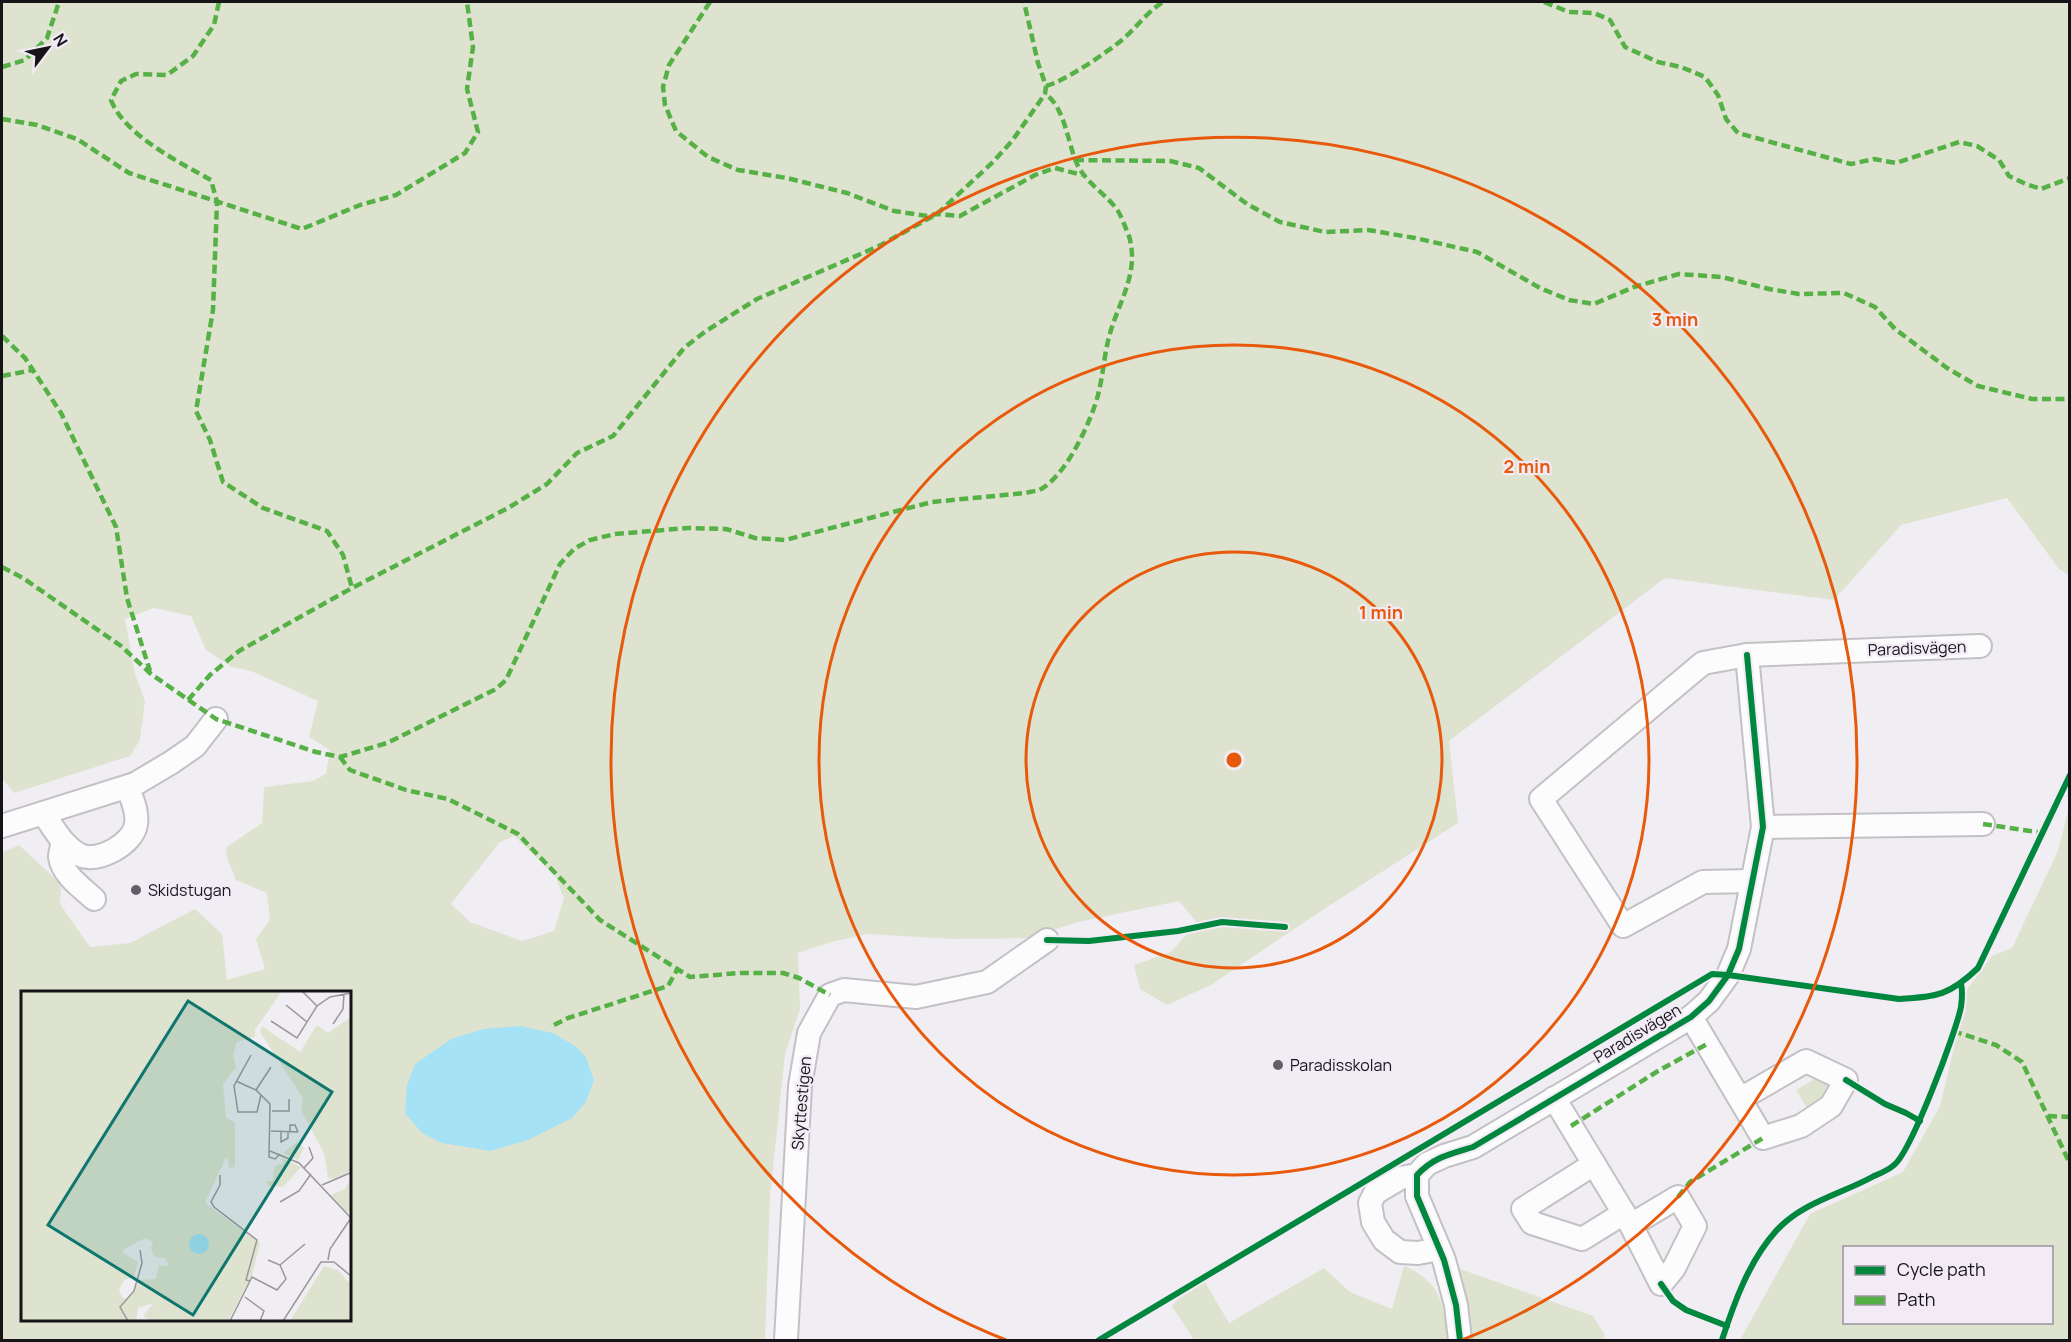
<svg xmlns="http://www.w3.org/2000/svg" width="2071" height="1342" viewBox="0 0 2071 1342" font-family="Manrope,sans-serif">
<rect width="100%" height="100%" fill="#f1eef3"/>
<!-- green -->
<g fill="#dee3cf" fill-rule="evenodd">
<path d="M2,2H2069V575L2059,569L2007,498L1901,525L1834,600L1665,578L1449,741L1458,823L1321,911L1211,985L1167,1005L1140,989L1134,965L1171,952L1197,923L1179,901L1078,922L1029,938L954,939L868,934L831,942L798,953L800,1009L785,1054L770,1196L765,1340H2V853L19,845L61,884L60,904L90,947L130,943L195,909L222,934L227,980L265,969L256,939L270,920L267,893L236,880L226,855L227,847L262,823L264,787L313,781L326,774L330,750L309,737L318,701L251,671L232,667L206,650L191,616L154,608L125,619L135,674L145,701L140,740L130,756L14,793L2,778ZM514,836L555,876L564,898L554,931L522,941L470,922L451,904L500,842ZM22,992H350V1320H22Z"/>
<path d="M2069,808V1340H1740L1810,1214L1903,1172L1940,1106L1960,1023L1965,992L1992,956L2012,948L2058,851ZM1844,1248H2052V1322H1844Z"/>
<path d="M1821,1075L1834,1096L1809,1111L1796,1090Z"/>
<path d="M1404,1266C1441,1281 1443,1304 1449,1340H1194L1172,1306L1177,1300L1205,1282L1229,1323L1324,1268L1350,1292L1392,1309Z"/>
<path d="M1460,1269L1593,1316L1605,1335L1602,1340H1469Z"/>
</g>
<!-- water -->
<path fill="#a5e2f6" d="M520,1026L553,1033L575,1046L586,1057L594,1080L586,1102L572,1118L528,1140L491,1151L442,1143L422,1133L405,1113L407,1085L415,1064L451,1039L484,1029Z"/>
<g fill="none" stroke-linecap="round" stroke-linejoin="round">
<!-- minor casing -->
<g stroke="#c3c1c5" stroke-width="26">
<g id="minor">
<path d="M43,813C54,828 63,847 80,855C98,864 134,843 136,824C138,812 132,798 127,787"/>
<path d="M2,826L135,784L172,762L195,746L216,719"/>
<path d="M1763,827L1983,824"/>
<path d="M63,842C62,847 60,852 60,857C62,874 82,888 94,899"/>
<path d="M1751,881L1703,882L1623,926L1541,799L1703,663L1747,655L1980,646"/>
<path d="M1691,1017L1763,1138L1801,1126L1831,1106L1846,1080L1806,1061L1740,1099"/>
<path d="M1554,1098L1631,1225L1661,1284L1674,1268L1695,1226L1678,1197L1631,1225"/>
<path d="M1594,1164L1523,1209L1532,1223L1582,1239L1624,1213"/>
<path d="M1417,1175V1196L1444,1260L1456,1305L1460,1340"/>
<path d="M1439,1249L1418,1253L1400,1252L1384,1240L1373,1222L1370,1203L1375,1193L1400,1178L1417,1175L1427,1164L1444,1156L1473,1147L1691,1017L1709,1001L1728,975L1739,949L1763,827L1747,655"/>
<path d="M786,1340L800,1086L809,1033L830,995L844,990L916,997L987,982L1047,940"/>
</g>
</g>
<!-- minor -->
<use href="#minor" stroke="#fdfcfd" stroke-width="22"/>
<!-- quiet -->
<g stroke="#55b145" stroke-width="4.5" stroke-dasharray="9 4.5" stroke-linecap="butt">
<path d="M219,2L214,25L193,56L167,75L136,74L121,81L111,100C124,135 179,162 211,180L217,202L213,310L196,411L210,440L223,482L263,508L327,531L343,555L352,588"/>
<path d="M710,2L669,65L663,87L665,105L676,131L708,157L738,170L787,178L847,193L894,211L927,216L937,214L960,216L1035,175L1055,168L1082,175"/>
<path d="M1544,2L1569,12L1594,13L1610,20L1625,47L1658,62L1681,67L1705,77L1718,95L1726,119L1738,133L1851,164L1874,159L1896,163L1959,142L1977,146L1999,160L2009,176L2026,184L2041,189L2070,178"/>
<path d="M2,67L25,60L47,38L59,2"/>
<path d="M1046,86C1065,81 1106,53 1122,40C1136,28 1147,12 1163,2"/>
<path d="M2,119L37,125L77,139L129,173L302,229L360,205L396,195L465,153L478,132L467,89L473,47L467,2"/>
<path d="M1075,160L1170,161L1199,168L1247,204L1280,222L1325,232L1368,230L1415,238L1477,252L1540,288L1569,300L1594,304L1634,287L1679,274L1722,277L1769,289L1799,294L1844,293L1875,307L1895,329L1947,368L1978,386L2032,399H2070"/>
<path d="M2,336L25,358L61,413L116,527L127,598L150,671"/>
<path d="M2,376L33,370"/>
<path d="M2,567L23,578L121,646L151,674L216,719L316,752L340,757L387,743L496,689L506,680L560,564L574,549L590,540L615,534L688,528L726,529L755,538L785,540L932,502L1025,493C1030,492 1035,491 1039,490C1065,478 1091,422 1098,395C1103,376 1104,356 1109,337C1118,302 1140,274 1129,236C1126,229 1122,218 1118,211C1105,192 1083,182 1075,159C1068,141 1063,104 1045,94"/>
<path d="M188,700L210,675L239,651L352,588L508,508L547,484L577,453L613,436L684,348L706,331L757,299L879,246L937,214L993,162L1012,141L1045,94L1046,86L1038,63L1024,2"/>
<path d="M340,757L350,770L406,790L448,799L518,834L600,920L690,977L740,973H783L799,978L830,995"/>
<path d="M1983,824L2043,833"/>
<path d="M554,1025L568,1018L668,986L677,970"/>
<path d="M1953,1031L1996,1045L2022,1062L2070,1164"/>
<path d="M2048,1116L2070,1117"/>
<path d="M1571,1126L1658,1071L1707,1044"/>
<path d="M1678,1197L1690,1182L1763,1138"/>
</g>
<!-- cycleway casing -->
<g stroke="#f2ebf6" stroke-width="10">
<g id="cycleway">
<path d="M1047,940L1089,941L1178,931L1222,922L1285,927"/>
<path d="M1846,1080L1885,1104L1906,1113L1920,1121"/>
<path d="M1661,1284L1673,1301L1686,1310L1727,1326"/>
<path d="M1099,1340L1712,974L1728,975L1899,999C1937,997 1950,995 1978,968L2070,775"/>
<path d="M1460,1340L1456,1305L1444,1260L1417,1196V1175C1434,1157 1450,1154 1473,1147L1691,1017L1709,1001L1728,975L1739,949L1763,827L1747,655"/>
<path d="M1722,1340C1734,1303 1749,1261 1776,1231C1802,1202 1842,1194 1874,1176C1881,1173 1889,1170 1894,1165C1911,1152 1956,1032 1961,1007C1962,999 1963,992 1961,984"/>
</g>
</g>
<!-- cycleway -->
<use href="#cycleway" stroke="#00873e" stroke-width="6"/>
</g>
<!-- distance rings -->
<g fill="none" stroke="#e8590c" stroke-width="3">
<circle cx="1234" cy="760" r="208"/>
<circle cx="1234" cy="760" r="415"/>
<path d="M1006 1340A623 623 0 1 1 1462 1340"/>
</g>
<!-- markers -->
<g fill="#636065" stroke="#f2ebf6" stroke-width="2">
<circle cx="136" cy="890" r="6"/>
<circle cx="1278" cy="1065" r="6"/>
</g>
<g text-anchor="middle" stroke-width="4.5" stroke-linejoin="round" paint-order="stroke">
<!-- street labels -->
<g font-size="16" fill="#171418" stroke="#f2ebf6">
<text transform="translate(1917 648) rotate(-2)" y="6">Paradisvägen</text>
<text transform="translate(1637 1033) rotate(-31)" y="6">Paradisvägen</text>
<text transform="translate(801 1103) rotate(-85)" y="6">Skyttestigen</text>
</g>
<!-- poi labels -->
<g font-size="16" fill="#171418" stroke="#f2ebf6" text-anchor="start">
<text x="148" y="896">Skidstugan</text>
<text x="1290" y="1071">Paradisskolan</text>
</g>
</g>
<!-- overview -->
<g transform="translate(21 991)">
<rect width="330" height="330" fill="#f1eef3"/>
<path d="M0,0H261L234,39V46L216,51L212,64L215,76L202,93L205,127L214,132V176L208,177L207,167L204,168L184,212L239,252L231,284L207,330H130L122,325L133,312L117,317L115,330H0ZM124,247L132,251L130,258L134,266L144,267L148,275L138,274L135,288L119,289L107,308L102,307L98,299L103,289L113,286L117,271L102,262L103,258ZM330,26V180L316,188L307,187L303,162L280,120L282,107L239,41L241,35L279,61L296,34L307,42ZM276,151L283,157L277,169L262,162ZM260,167L280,176L262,196L247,195L246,190H252L253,176L262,172ZM328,191L330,220L325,221L310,204L324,198ZM303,275L317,279L330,294V330H269Z" fill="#dee3cf" fill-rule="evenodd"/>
<path d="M168 253a10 10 0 1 1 20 0a10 10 0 1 1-20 0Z" fill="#a5e2f6"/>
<path fill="none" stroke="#9a979b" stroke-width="1.5" d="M281,0L296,15M265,14L286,31M250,30L276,47L296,15L309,6L330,2M312,33L322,18L323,3M230,64L213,95L217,121H236L240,104M215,90L235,99L249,113L248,166L254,168L259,163M235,99L250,76M251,120H268V108M250,140L277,141M260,140V151L267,147V140M269,140V134H274L277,141M249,160L278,172L330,227M283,177L292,167L288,156M199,184V194L190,211L193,216L236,249L225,289L229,290M301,194L329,182M259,211L278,200L290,183M307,269L309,258L330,227M259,274L284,253M224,306L243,320L239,330M107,330L99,316L113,300L121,272L119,259M209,330L231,286L256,299L265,288L259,274L247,269M262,330L300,271H313L330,285"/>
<path fill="#0f766e" fill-opacity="0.15" stroke="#0f766e" stroke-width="3" d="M167,10L311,101L172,324L27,234Z"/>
<rect width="330" height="330" fill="none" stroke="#171418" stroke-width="3"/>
</g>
<circle cx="1234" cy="760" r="9" fill="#e8590c" stroke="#f2ebf6" stroke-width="3"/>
<g font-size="18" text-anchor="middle" font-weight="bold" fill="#e8590c" stroke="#f2ebf6" stroke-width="4.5" stroke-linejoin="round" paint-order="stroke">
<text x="1675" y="326">3 min</text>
<text x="1527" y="473">2 min</text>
<text x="1381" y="619">1 min</text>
</g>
<!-- border -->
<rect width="2071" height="1342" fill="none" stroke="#171418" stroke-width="6"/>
<!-- legend -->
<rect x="1843" y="1246" width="210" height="78" fill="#f2ebf6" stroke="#9a959d" stroke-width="1.5"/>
<rect x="1855" y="1266" width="30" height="9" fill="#00873e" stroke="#9a959d" stroke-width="1.5"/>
<text x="1897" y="1276" font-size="18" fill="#171418">Cycle path</text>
<rect x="1855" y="1296" width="30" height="9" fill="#55b145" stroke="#9a959d" stroke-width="1.5"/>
<text x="1897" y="1306" font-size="18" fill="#171418">Path</text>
<!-- north arrow -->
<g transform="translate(48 48) rotate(58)" stroke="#f2ebf6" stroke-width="4.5" paint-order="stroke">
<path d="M0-4.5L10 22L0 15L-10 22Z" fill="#171418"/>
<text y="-9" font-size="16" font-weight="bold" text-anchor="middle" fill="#171418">N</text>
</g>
</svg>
